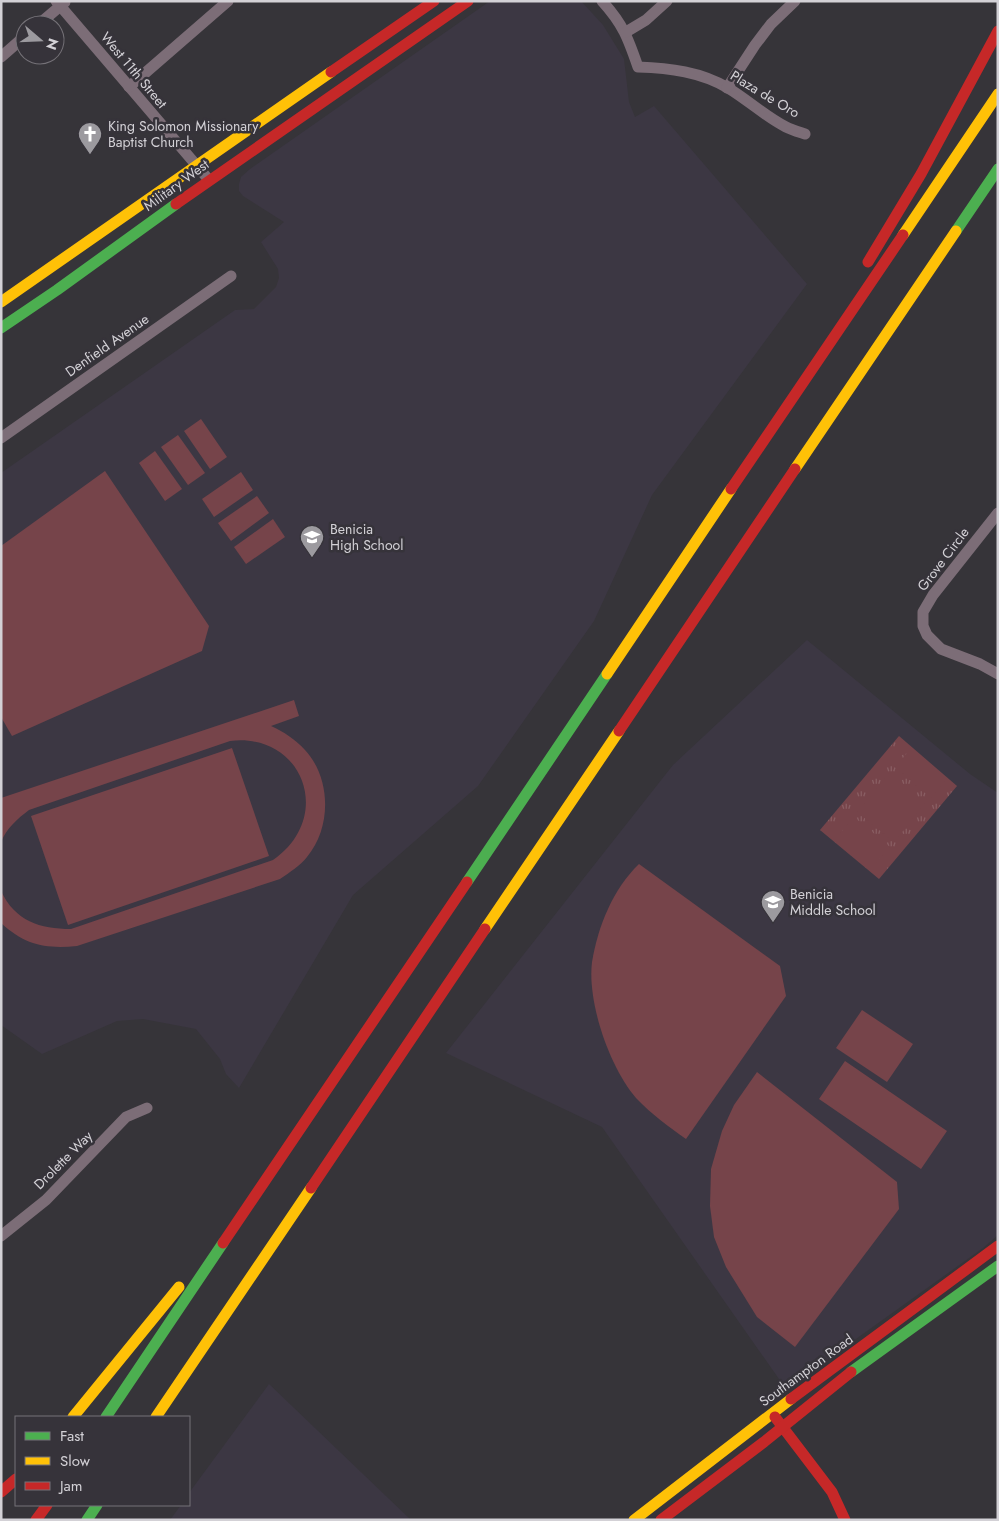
<svg xmlns="http://www.w3.org/2000/svg" width="999" height="1521" viewBox="0 0 999 1521" font-family="Jost,sans-serif">
<defs>
<pattern id="park-tufts" width="24" height="20" patternUnits="userSpaceOnUse" patternTransform="scale(1.25)"><rect width="24" height="20" fill="#76444a"/><path d="M3 7l-1-3M5 7V3M7 7l1-3M15 17l-1-3M17 17v-4M19 17l1-3" fill="none" stroke="#895e63"/></pattern>
</defs>
<rect width="100%" height="100%" fill="#363439"/>
<!-- built -->
<g fill="#3c3743">
<path d="M490,1H581L603,25L624,59L629,102L635,117L654,106L807,284L652,495L594,621L478,786L353,895L239,1088L226,1074L220,1059L196,1029L143,1019L117,1021L42,1054L1,1025V473L235,310L254,309L276,287L279,278L278,269L261,242L284,222L243,196L239,191V184L241,177L250,169Z"/>
<path d="M807,640L970,774L998,793V1235L983,1248L786,1389L602,1127L446,1053L673,765Z"/>
<path d="M269,1384L411,1520H170L181,1505H189V1493Z"/>
</g>
<!-- park -->
<path fill="url(#park-tufts)" d="M899,736L957,786L879,879L820,830Z"/>
<!-- pitch -->
<g fill="#76444a">
<path d="M201,419L227,457L210,469L184,431Z"/>
<path d="M178,435L205,473L188,485L161,447Z"/>
<path d="M155,451L182,489L165,501L139,463Z"/>
<path d="M105,471L209,626L202,651L12,736L1,717V546Z"/>
<path d="M241,472L253,490L214,517L202,499Z"/>
<path d="M257,496L269,513L231,541L218,523Z"/>
<path d="M273,519L285,537L246,564L234,547Z"/>
<path d="M294,700L299,716L271,726C284,732 295,739 305,750C331,778 332,827 307,857C300,866 290,872 280,879L77,946C45,949 25,945 1,923V891C15,921 40,929 71,929L273,860C335,817 303,732 230,741L29,810C17,819 7,828 1,842V798Z"/>
<path d="M232,748L269,856L68,925L31,816Z"/>
<path d="M909,751L945,781L931,798L895,767Z"/>
<path d="M889,773L925,803L912,819L876,789Z"/>
<path d="M871,796L907,826L894,842L857,812Z"/>
<path d="M854,817L890,847L876,863L840,833Z"/>
<path d="M639,864L780,966L786,996L686,1139C669,1127 651,1114 636,1098C610,1068 587,1003 592,962C598,926 613,889 639,864Z"/>
<path d="M862,1010L913,1044L887,1082L836,1048Z"/>
<path d="M845,1061L947,1131L921,1169L819,1099Z"/>
<path d="M757,1072L897,1182L899,1209L795,1347L757,1317L726,1267L714,1237L710,1206L711,1169L722,1131L734,1105Z"/>
</g>
<g fill="none" stroke-linecap="round" stroke-linejoin="round">
<!-- street -->
<g stroke="#7c6d77" stroke-width="11">
<path d="M56,1L209,180"/>
<path d="M602,1C623,24 628,38 638,67C670,68 701,72 728,88C748,100 766,117 786,127C792,130 799,132 805,134"/>
<path d="M38,25L65,2"/>
<path d="M626,32L646,20L667,1"/>
<path d="M1,57L25,36"/>
<path d="M129,87L228,1"/>
<path d="M727,88L755,45L771,24L795,1"/>
<path d="M1,438L231,276"/>
<path d="M998,513L933,595L923,612V626L927,635L941,649L980,664L998,674"/>
<path d="M1,1236L46,1200L126,1117L147,1108"/>
</g>
<!-- fast -->
<g stroke="#4caf50" stroke-width="11">
<path d="M956,231L998,169"/>
<path d="M1,328L57,290L176,204"/>
<path d="M467,882L607,674"/>
<path d="M851,1372L998,1266"/>
<path d="M106,1417L223,1243"/>
<path d="M87,1520L97,1505"/>
</g>
<!-- slow -->
<g stroke="#ffc107" stroke-width="11">
<path d="M903,235L998,94"/>
<path d="M1,302L331,72"/>
<path d="M795,469L956,231"/>
<path d="M607,674L731,489"/>
<path d="M485,929L619,731"/>
<path d="M73,1417L179,1287"/>
<path d="M156,1417L311,1188"/>
<path d="M634,1520L791,1399"/>
</g>
<!-- jam -->
<g stroke="#c62828" stroke-width="11">
<path d="M331,72L434,1"/>
<path d="M176,204L468,1"/>
<path d="M868,262L921,174L998,31"/>
<path d="M731,489L903,235"/>
<path d="M619,731L795,469"/>
<path d="M311,1188L485,929"/>
<path d="M223,1243L467,882"/>
<path d="M791,1399L998,1246"/>
<path d="M775,1417L832,1492L845,1520"/>
<path d="M1,1492L16,1479"/>
<path d="M36,1520L47,1505"/>
<path d="M661,1520L764,1442L851,1372"/>
</g>
</g>
<!-- icons -->
<defs>
<g id="church-pin" transform="scale(1.25)"><path d="M0 17L-7.5 6A9.5 9.5 0 1 1 7.5 6Z" fill="#9c9a9f" stroke="#36333a"/><path d="M-1.2-6h2.4v3.5h3.3v2.4h-3.3V6h-2.4V-.1h-3.3v-2.4h3.3Z" fill="#fff"/></g>
<g id="school-pin" transform="scale(1.25)"><path d="M0 17L-7.5 6A9.5 9.5 0 1 1 7.5 6Z" fill="#9c9a9f" stroke="#36333a"/><path d="M0-5L7-2L0 1L-7-2ZM-4 1L0 2.5L4 1V4Q0 6-4 4Z" fill="#fff"/></g>
</defs>
<g fill-rule="evenodd">
<use href="#church-pin" x="90" y="134"/>
<use href="#school-pin" x="312" y="537"/>
<use href="#school-pin" x="773" y="902"/>
</g>
<g text-anchor="middle" stroke-width="5" stroke-linejoin="round" paint-order="stroke">
<!-- street labels -->
<g font-size="14" fill="#d3d1d6" stroke="#36333a">
<text transform="translate(134 70) rotate(50)" y="5">West 11th Street</text>
<text transform="translate(765 94) rotate(31)" y="5">Plaza de Oro</text>
<text transform="translate(176 185) rotate(-36)" y="5">Military West</text>
<text transform="translate(107 345) rotate(-35)" y="5">Denfield Avenue</text>
<text transform="translate(943 559) rotate(-53)" y="5">Grove Circle</text>
<text transform="translate(63 1160) rotate(-45)" y="5">Drolette Way</text>
<text transform="translate(806 1370) rotate(-36)" y="5">Southampton Road</text>
</g>
<!-- poi labels -->
<g font-size="14" fill="#d3d1d6" stroke="#36333a" text-anchor="start">
<text x="108" y="131">King Solomon Missionary<tspan x="108" dy="16">Baptist Church</tspan></text>
<text x="330" y="534">Benicia<tspan x="330" dy="16">High School</tspan></text>
<text x="790" y="899">Benicia<tspan x="790" dy="16">Middle School</tspan></text>
</g>
</g>
<!-- border -->
<rect width="999" height="1521" fill="none" stroke="#d3d1d6" stroke-width="5"/>
<!-- legend -->
<rect x="15" y="1416" width="175" height="90" fill="#36333a" stroke="#757278"/>
<rect x="25" y="1432" width="25" height="8" fill="#4caf50" stroke="#757278"/>
<text x="60" y="1441" font-size="15" fill="#d3d1d6">Fast</text>
<rect x="25" y="1457" width="25" height="8" fill="#ffc107" stroke="#757278"/>
<text x="60" y="1466" font-size="15" fill="#d3d1d6">Slow</text>
<rect x="25" y="1482" width="25" height="8" fill="#c62828" stroke="#757278"/>
<text x="60" y="1491" font-size="15" fill="#d3d1d6">Jam</text>
<!-- north arrow -->
<g transform="translate(40 40) rotate(109)"><circle r="24" fill="#36333a" stroke="#757278"/>
<path d="M0-4L9 19L0 12L-9 19Z" fill="#9c9a9f"/>
<text y="-8" font-size="14" font-weight="bold" text-anchor="middle" fill="#d3d1d6">N</text>
</g>
</svg>
